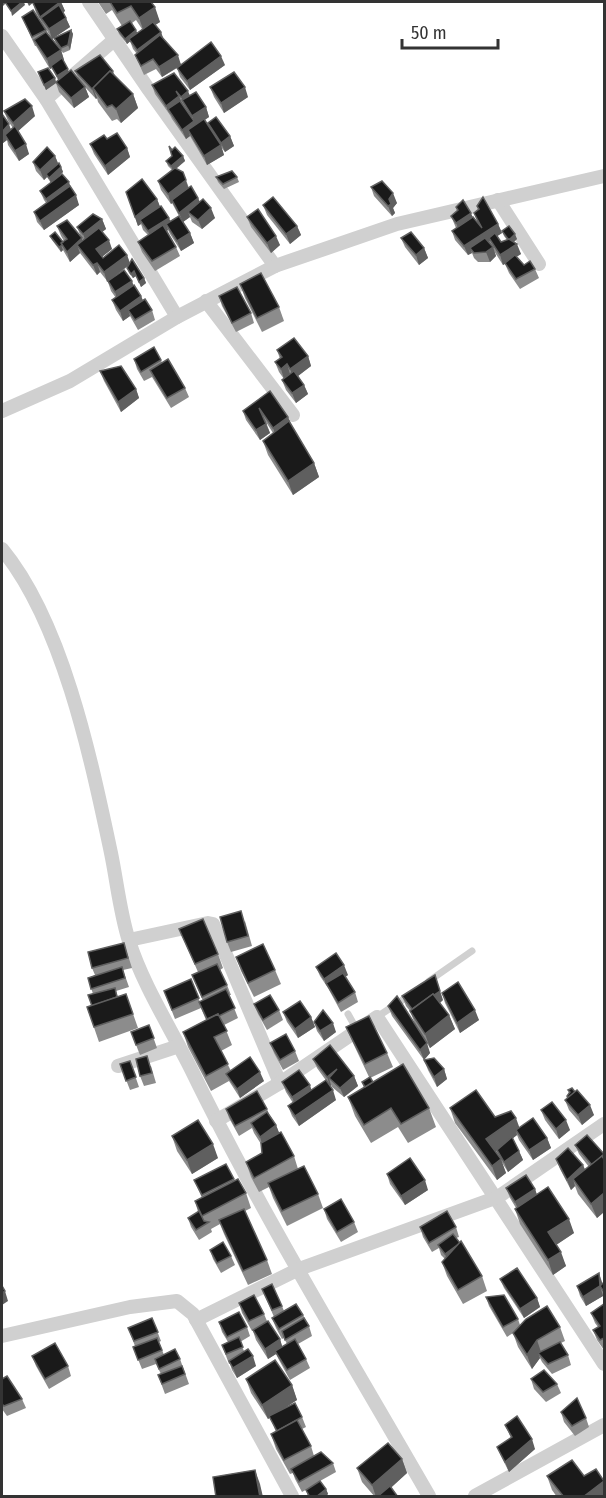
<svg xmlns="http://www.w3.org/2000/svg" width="606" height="1498" viewBox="0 0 606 1498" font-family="'Fira Sans Condensed',sans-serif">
<rect width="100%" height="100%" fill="#fff"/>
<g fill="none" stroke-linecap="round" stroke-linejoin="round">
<!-- lane -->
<g stroke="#d0d0d0" stroke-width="7">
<path d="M429,981L472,951"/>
<path d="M348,1014L357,1030"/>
<path d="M377,1017L410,995"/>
</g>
<!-- street -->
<g stroke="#d0d0d0" stroke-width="14">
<path d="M89,2L149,90L275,266"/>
<path d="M2,36L46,99L177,317"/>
<path d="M46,99L114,40"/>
<path d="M498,200L539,264"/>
<path d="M206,301L293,415"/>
<path d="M2,411L70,381L177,317L275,266L397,224L604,176"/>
<path d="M2,549C63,623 91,759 111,853C117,882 120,913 129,941C143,985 170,1027 191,1069C262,1215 348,1355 429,1496"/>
<path d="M129,940L208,923L213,924L280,1083"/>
<path d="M118,1066L179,1046"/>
<path d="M216,1121L280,1083L377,1017L604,1364"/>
<path d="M196,1320L299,1269L498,1197L604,1124"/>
<path d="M2,1336L130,1307L177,1301L193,1314L292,1496"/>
<path d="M475,1496L604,1425"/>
</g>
</g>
<!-- wall -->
<g fill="#8c8c8c" fill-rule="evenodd">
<path d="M35,2H61L65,11L63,12L70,27L52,39L36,13L33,3Z"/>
<path d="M98,2H151L160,22L155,25L161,32L164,40L181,64L225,65L190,90L180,77L177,68L162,77L156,69L144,75L135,55L137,54L133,49L130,41L127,44L119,34L117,29L122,26L112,10L106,14ZM136,20L142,29L137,33L132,23Z"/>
<path d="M22,17L46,30L47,32L61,50L64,60L63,61L69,72L79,80L75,71H113L115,76L133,94L138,108L121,123L117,119L112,121L98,102L97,98L96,99L85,87L89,97L74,108L59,92L56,83L46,90L38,72L55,78L56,82L58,80L52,68L50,69L36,46H35Z"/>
<path d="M71,30L73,34L70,50L63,53L56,43L54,38Z"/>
<path d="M152,85L190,95L206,107L209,117L205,120L209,127L208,123L230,136L234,146L225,152L221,147L224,155L207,165L190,136L186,139L172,119L170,115L155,94Z"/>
<path d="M210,87L248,97L224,113L214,97Z"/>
<path d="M4,111L35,116L18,131L29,154L19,161L8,145L7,140L3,143L2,141V114L11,129L13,128L8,121Z"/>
<path d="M107,139L127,148L130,157L108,175L94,154L90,144Z"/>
<path d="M172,150L183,156L185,161L176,169L183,172L189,188L198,198L200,202L215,218L202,229L192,222L190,217L183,222L190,233L194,243L181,251L170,234L168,230L167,231L176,247L180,256L155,271L142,252L138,242L148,235L143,230L141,224L138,226L126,192L157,199L160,207L170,221L179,216L172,203L171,204L161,190L158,181L172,170L168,166L166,161L172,156Z"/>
<path d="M55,156L58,163L61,167L63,172L57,178L71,189L79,205L44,230L37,222L34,212L46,203L44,200L40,191L51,183L47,177L44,180L36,171L33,162Z"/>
<path d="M216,177H237L239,182L224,189L218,182Z"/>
<path d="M371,187L397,203L393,208L395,213L392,216L374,196Z"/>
<path d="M263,205L297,226L301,235L290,244L267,215Z"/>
<path d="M477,206L498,224L502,233L497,236L501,242L507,240L504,236L502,231L517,239L514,242L521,254L516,257L524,265L535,269L539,278L520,289L509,273L505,264L503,265L494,251L496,256L490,262H478L474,258L472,253L468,255L455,240L452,231L456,228L451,216L457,211L456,207L473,217L478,224L474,213L478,210Z"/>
<path d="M247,217L280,245L271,253L251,227Z"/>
<path d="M102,219L106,229L102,232L112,249L102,257L103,258L127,255L130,263L144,278L146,283L141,287L136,276L133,278L129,273L127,268L128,266L114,277L132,281L133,285L141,296L143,301L152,310L155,320L138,330L130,316L123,321L116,310L112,300L116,298L111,291L108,282L100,272L97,275L80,253L70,262L63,250L61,252L52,240L50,236L63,242L64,241L61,236L57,226L82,238L83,241L84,240L81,237L77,227Z"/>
<path d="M401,238L424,248L428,258L419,265L405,247Z"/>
<path d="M240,284L279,307L284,321L262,332L245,298Z"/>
<path d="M219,296L251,313L254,323L236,332L222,306Z"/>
<path d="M277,350L308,356L311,366L298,376L304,385L308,394L296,403L286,390L282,380L284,379L279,372L275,362L280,359Z"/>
<path d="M134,359L161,360L162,363L185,388L189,397L171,408L152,377L144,381L137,369Z"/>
<path d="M100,371L136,389L139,398L121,412L104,381Z"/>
<path d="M270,391L288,417L291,425L314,463L319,477L293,495L268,455L263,441L273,433L266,422L270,433L260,440L246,420L243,411Z"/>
<path d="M245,921L252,946L231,952L227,942Z"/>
<path d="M179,929L218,954L223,968L220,970L227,985L231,995H229L238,1018L224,1025L232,1045L221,1051L231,1071L264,1081L240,1098L229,1081L211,1091L188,1047L183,1032L206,1020L201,1008L175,1019L164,991L191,979L200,1002L203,1001L192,975L198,972Z"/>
<path d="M124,943L132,968L123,970L129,987L116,991L118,997L126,994L138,1028L99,1042L87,1007L92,1006L93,994L88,978L95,975L92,968Z"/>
<path d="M236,957L275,970L281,984L254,997L241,971Z"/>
<path d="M316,967L348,975L345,977L355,992L358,1002L341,1012L328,988L320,976Z"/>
<path d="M442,993L479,1020L460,1033L445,1003Z"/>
<path d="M402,996L443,1000L440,1003L449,1015L455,1029L430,1048L421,1034L430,1053L424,1060L392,1016L388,1006L415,1024L410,1011L406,1006Z"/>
<path d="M254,1004L279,1010L283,1020L267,1030L258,1014Z"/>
<path d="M283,1012L311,1017L315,1027L298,1038L287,1022Z"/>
<path d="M314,1022L336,1032L324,1041L317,1031Z"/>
<path d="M149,1025L157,1048L140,1055L131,1032Z"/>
<path d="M346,1027L387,1053L393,1067L370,1078L373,1082L429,1108L436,1127L408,1143L398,1127L371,1143L355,1116L348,1097L364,1088L362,1082L369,1077L352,1041Z"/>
<path d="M270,1043L295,1051L299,1061L283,1070L274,1053Z"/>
<path d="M313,1059L354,1076L358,1086L344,1097L332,1087L331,1085L330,1086L317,1068Z"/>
<path d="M424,1060L444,1069L447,1079L437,1087L428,1070Z"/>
<path d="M130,1061L139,1087L130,1090L120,1064Z"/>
<path d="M151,1066L156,1083L144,1086L140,1076Z"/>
<path d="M282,1082L311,1090L336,1100L299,1126L292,1116L288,1106L293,1103L286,1092Z"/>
<path d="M568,1090L594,1115L582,1125L569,1110L565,1100L567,1098L569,1094Z"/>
<path d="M450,1108L495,1117L519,1128L547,1138L551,1148L533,1160L519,1140L517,1135L512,1139L519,1151L523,1160L508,1172L501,1161L506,1173L497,1180L455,1123Z"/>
<path d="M226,1109H267L269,1114L276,1125L279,1133L294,1156L298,1169L318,1194L323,1208L287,1226L273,1198L269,1187L259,1192L251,1177L246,1162L262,1153L261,1144L254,1133L252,1128L239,1136L229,1118Z"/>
<path d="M541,1110L570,1130L559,1139L545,1120Z"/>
<path d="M172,1136L218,1158L192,1174L177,1151Z"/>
<path d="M575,1145L604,1156V1212L597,1218L578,1194L575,1186L571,1190L560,1169L556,1159L583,1165L585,1170L589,1167L579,1154Z"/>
<path d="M226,1164L234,1180L246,1193L251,1208L245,1211L267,1260L272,1274L248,1285L224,1234L220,1224L211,1229L212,1232L199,1240L191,1227L188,1218L198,1212L195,1201L202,1198L194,1180Z"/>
<path d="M387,1174L428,1190L405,1205L390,1184Z"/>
<path d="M506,1188L535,1189L537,1195L574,1233L556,1245L566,1266L553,1275L520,1224L515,1209L516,1208L510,1198Z"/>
<path d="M324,1209L354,1222L358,1232L341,1242L327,1219Z"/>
<path d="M420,1227H456L459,1237L456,1238L482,1276L487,1291L463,1304L447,1276L442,1262L445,1259L441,1255L439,1248L432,1252L423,1237Z"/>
<path d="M210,1250L231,1256L235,1265L221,1273L213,1259Z"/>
<path d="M500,1279L537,1298L540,1307L524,1318L504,1288Z"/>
<path d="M602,1282V1284L604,1282V1297L603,1296L586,1306L580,1296L577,1286Z"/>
<path d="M262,1289L282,1306L284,1311L303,1315L309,1326L312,1336L298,1344L306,1359L310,1368L290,1380L279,1360L276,1354L268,1359L256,1340L253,1331H252L242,1313L239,1303L264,1314L267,1321L280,1339L282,1347L287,1344L284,1338L282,1339L276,1328L272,1318L274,1317Z"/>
<path d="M486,1297L518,1319L520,1325L560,1327L565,1341L561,1343L568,1355L571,1365L552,1374L542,1362L540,1358L532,1369L518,1347L513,1333L507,1337L489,1306Z"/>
<path d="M604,1304V1350L597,1340L593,1330L598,1327L595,1323L591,1313Z"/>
<path d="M152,1318L161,1341L159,1342L164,1355L180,1359L189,1384L165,1394L158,1375L161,1374L156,1364L142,1369L133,1347L135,1346L128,1328Z"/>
<path d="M219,1322L247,1327L250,1336L240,1342L244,1351L256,1366L237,1378L232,1370L230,1364H229L222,1345L228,1342L222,1332Z"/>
<path d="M32,1356L68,1366L71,1376L49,1389L36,1366Z"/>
<path d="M2,1379L22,1399L26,1408L7,1416L2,1409Z"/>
<path d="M246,1379L292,1385L297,1400L280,1411L302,1417L306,1427L302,1429L311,1446L314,1456L333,1463L336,1472L320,1481L326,1489L328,1494L325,1497H308L306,1490L311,1487L302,1492L295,1479L293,1473L290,1474L276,1449L271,1434L276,1432L270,1417L268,1419L251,1393Z"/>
<path d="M531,1379L557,1384L561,1393L546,1402L534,1389Z"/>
<path d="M561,1412L586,1418L589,1427L575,1436L564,1422Z"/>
<path d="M505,1425L535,1449L509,1472L501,1456L497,1447L511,1438Z"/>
<path d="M402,1459L407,1473L391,1487L398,1497H375L362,1482L357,1468Z"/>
<path d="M547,1476H584L604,1497H557L552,1490Z"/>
</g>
<!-- shaded-wall -->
<g fill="#5f5f5f">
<path d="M2,2H5L6,3L2,7Z"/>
<path d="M22,2H24L25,5L12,16L11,11Z"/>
<path d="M27,2H34L29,6Z"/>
<path d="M60,2H61L65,11L46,25L41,18L44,26L40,17Z"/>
<path d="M155,7L160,22L144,32L139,18Z"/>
<path d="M66,18L70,27L52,39L49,29Z"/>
<path d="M71,30L73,34L70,50L68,45Z"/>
<path d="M136,30L138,35L127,44L125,39Z"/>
<path d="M161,32L164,42L141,59L137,50Z"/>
<path d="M61,50L64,60L50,69L47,59Z"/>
<path d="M178,55L181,65L162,77L159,67Z"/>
<path d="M221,56L225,65L190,90L187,81Z"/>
<path d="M68,69L69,74L59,81L57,76Z"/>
<path d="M55,78L56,83L46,90L44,85Z"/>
<path d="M85,87L89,97L74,108L71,98Z"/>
<path d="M245,87L248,97L224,113L221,103Z"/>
<path d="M93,88L97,98L96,99L92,89Z"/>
<path d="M188,91L192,101L184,103L181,97Z"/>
<path d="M133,94L138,108L121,123L116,109Z"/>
<path d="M179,96L183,106L168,109L170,115L166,106Z"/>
<path d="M32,106L35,116L16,133L13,123Z"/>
<path d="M206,107L209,117L188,130L190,136L186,139L182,130L194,121L192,116Z"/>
<path d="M9,124L12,134L5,135L7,140L3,143L2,138V132Z"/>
<path d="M230,136L234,146L225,152L221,143Z"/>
<path d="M26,144L29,154L19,161L15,151Z"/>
<path d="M221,145L224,155L207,165L204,156Z"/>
<path d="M127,148L130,157L108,175L105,166Z"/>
<path d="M55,156L59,166L46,174L47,177L44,180L40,170Z"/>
<path d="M183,156L185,161L173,171L171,166Z"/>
<path d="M61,167L63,172L51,183L49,178Z"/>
<path d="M183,172L189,190L171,204L168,194Z"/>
<path d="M69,182L72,191L50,208L46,199Z"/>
<path d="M393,193L397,203L393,208L395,213L392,216L388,206L389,199Z"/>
<path d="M76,195L79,205L44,230L40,221Z"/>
<path d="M198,198L202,208L188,212L190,217L183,222L179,213Z"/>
<path d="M157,199L161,209L140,220L141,224L138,226L135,217Z"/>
<path d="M211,208L215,218L202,229L198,220Z"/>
<path d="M471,213L475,223L460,232L456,223Z"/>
<path d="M169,218L173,227L166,224L168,230L151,240L148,231Z"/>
<path d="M102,219L106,229L87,244L83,234Z"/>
<path d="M498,224L502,233L490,241L489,238L490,241L473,252L470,248L472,253L468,255L464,246Z"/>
<path d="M297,226L301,235L290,244L286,234Z"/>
<path d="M190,233L194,243L181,251L177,241Z"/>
<path d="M515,234L517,239L511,244L509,240Z"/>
<path d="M276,236L280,245L271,253L267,243Z"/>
<path d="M82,238L85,248L77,245L80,253L70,262L67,252Z"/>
<path d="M109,240L112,249L99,259L96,249Z"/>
<path d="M517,244L521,254L503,265L500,255Z"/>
<path d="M61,245L63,250L61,252L59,247Z"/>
<path d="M493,247L496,256L490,262L486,252Z"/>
<path d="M424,248L428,258L419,265L416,255Z"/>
<path d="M127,255L130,264L107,282L104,272Z"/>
<path d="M97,263L100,272L97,275L93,265Z"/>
<path d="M134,271L136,276L133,278L131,274Z"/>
<path d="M144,278L146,283L141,287L139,282Z"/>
<path d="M132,281L135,291L118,302L115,292Z"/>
<path d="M141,296L145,305L128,310L130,316L123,321L120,311Z"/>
<path d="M308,356L311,366L294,379L290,369Z"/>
<path d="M287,364L290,374L284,379L281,369Z"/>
<path d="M304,385L308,394L296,403L292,393Z"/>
<path d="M136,389L139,398L121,412L118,402Z"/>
<path d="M288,417L292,427L277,438L273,428Z"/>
<path d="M266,424L270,433L260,440L256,430Z"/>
<path d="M314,463L319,477L293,495L288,481Z"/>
<path d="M344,965L348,975L329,988L326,983L328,988L324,979Z"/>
<path d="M435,975L443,1000L417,1021Z"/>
<path d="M475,1010L479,1020L460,1033L457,1023Z"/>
<path d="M449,1015L455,1029L430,1048L425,1034Z"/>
<path d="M311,1017L315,1027L298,1038L295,1029Z"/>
<path d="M333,1023L336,1032L324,1041L320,1031Z"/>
<path d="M427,1043L430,1053L424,1060L420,1050Z"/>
<path d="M337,1069L329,1078L331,1085L330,1086L327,1077Z"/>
<path d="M444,1069L447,1079L437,1087L434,1077Z"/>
<path d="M260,1072L264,1081L240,1098L237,1089Z"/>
<path d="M354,1076L358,1086L344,1097L340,1088Z"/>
<path d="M310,1085L313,1095L296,1107L292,1097Z"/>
<path d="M333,1090L336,1100L299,1126L295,1116Z"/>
<path d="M590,1105L594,1115L582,1125L578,1115Z"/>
<path d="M516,1118L521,1132L516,1130L517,1135L492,1154L486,1139Z"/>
<path d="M566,1120L570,1130L559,1139L556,1129Z"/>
<path d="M276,1125L280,1135L263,1147L260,1137Z"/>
<path d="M547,1138L551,1148L533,1160L529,1150Z"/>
<path d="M213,1144L218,1158L192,1174L187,1160Z"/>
<path d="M519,1151L523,1160L508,1172L504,1162Z"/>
<path d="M501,1159L506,1173L497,1180L492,1166Z"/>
<path d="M583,1165L587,1174L573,1179L575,1186L571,1190L567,1180Z"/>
<path d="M425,1180L428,1190L405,1205L401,1196Z"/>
<path d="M535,1189L538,1198L519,1211L515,1202Z"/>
<path d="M604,1193V1212L597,1218L591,1204Z"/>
<path d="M569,1219L574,1233L553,1247L548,1232Z"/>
<path d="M460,1243L448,1264L445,1254Z"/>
<path d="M561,1252L566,1266L553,1275L548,1260Z"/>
<path d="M599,1273L602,1282L603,1290L600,1286L603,1296L586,1306L583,1297Z"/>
<path d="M5,1291L8,1301L2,1305V1293Z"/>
<path d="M537,1298L540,1307L524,1318L520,1309Z"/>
<path d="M280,1339L283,1349L275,1351L276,1354L268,1359L265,1349Z"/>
<path d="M537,1340L542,1355L538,1353L540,1358L532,1369L527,1355Z"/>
<path d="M253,1356L256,1366L237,1378L233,1368Z"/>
<path d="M292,1385L297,1400L268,1419L262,1405Z"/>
<path d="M532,1439L535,1449L509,1472L505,1462Z"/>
<path d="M402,1459L407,1473L381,1497H376L372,1485Z"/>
<path d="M255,1470L260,1484L263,1497H260Z"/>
<path d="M604,1481V1497H583Z"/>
<path d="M326,1489L328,1494L325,1497H316Z"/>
</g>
<!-- building -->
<g fill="#1a1a1a" stroke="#5f5f5f" stroke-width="1.5">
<path d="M5,2H22L11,11Z"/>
<path d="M35,2H60L40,17L33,3Z"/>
<path d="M110,2H151L155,7L139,18L131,6L117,13Z"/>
<path d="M59,5L66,18L49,29L41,18Z"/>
<path d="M33,10L46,30L32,37L22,17Z"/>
<path d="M130,21L136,30L125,39L117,29Z"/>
<path d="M153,22L161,32L137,50L129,39Z"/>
<path d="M71,30L68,45L61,48L54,38Z"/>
<path d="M46,32L61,50L47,59L34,40Z"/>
<path d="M160,35L178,55L159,67L153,59L141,66L135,55Z"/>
<path d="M211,42L221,56L187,81L177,68Z"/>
<path d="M100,55L113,71L112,73L110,71L92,89L75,71Z"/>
<path d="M62,58L68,69L57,76L51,66Z"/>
<path d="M48,68L55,78L44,85L38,72Z"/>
<path d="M71,70L85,87L71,98L56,82Z"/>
<path d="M110,71L133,94L116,109L112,105L107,107L93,88Z"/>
<path d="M234,72L245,87L221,103L210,87Z"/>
<path d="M174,73L188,91L181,97L176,91L179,96L166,106L152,85Z"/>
<path d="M196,92L206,107L192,116L182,100Z"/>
<path d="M25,99L32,106L13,123L4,111Z"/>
<path d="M180,101L194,121L182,130L168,109Z"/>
<path d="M2,114L9,124L2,132Z"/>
<path d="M216,117L230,136L221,143L208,123Z"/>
<path d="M204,119L221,145L204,156L188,130Z"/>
<path d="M15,126L26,144L15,151L5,135Z"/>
<path d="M117,133L127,148L105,166L90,144L104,135L107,139Z"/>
<path d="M169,146L172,150L175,147L183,156L171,166L166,161L172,156Z"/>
<path d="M47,147L55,156L40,170L33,162Z"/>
<path d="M59,163L61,167L49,178L46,174Z"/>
<path d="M175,168L183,172L186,180L168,194L158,181Z"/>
<path d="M232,171L237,177L223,184L216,177Z"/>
<path d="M62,174L69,182L46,199L40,191Z"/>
<path d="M142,179L157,199L135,217L126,192Z"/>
<path d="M382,181L393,193L389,199L391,204L388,206L371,187Z"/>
<path d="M70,186L76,195L40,221L34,212Z"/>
<path d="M191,186L198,198L179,213L172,200Z"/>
<path d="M273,197L297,226L286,234L263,205Z"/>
<path d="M483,197L498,224L464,246L452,231L473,217L482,228L474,213L479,209L477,206Z"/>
<path d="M203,199L211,208L198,220L188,212Z"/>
<path d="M463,200L471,213L456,223L451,216L458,210L456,207Z"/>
<path d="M161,206L169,218L148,231L140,220Z"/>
<path d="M258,209L276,236L267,243L247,217Z"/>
<path d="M93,214L102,219L83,234L77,227Z"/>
<path d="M179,216L190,233L177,241L166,224Z"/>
<path d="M67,220L82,238L67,252L61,243L67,239L57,226Z"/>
<path d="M163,225L176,247L152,261L138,242Z"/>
<path d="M509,226L515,234L510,239H508L502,231Z"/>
<path d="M99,228L109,240L96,249L103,258L119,245L127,255L104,272L97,263L93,265L77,245Z"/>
<path d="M55,232L63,242L61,243L62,245L59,247L50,236Z"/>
<path d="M411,232L424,248L416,255L401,238Z"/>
<path d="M495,233L501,242L509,239L517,244L500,255L489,238Z"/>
<path d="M485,238L493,247L486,252L474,253L470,248Z"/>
<path d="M515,255L524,265L530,261L535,269L516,279L505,263Z"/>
<path d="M132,259L144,278L139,282L134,271L131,274L127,268Z"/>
<path d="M124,270L132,281L115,292L108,281Z"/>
<path d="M261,273L279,307L257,318L240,284Z"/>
<path d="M134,285L141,296L120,311L112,300Z"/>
<path d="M237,287L251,313L232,323L219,296Z"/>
<path d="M145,299L152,310L135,320L128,310Z"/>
<path d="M294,338L308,356L290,369L287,364L281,369L275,362L282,357L277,350Z"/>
<path d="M154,347L161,360L141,372L134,359Z"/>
<path d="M168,359L185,388L167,398L150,370Z"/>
<path d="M121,366L136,389L118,402L100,371Z"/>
<path d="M294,371L304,385L292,393L282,380Z"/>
<path d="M270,391L288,417L273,428L259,408L266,424L256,430L243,411Z"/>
<path d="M289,421L314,463L288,481L263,441Z"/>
<path d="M241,911L248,936L227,942L220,917Z"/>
<path d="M203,919L218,954L195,964L179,929Z"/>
<path d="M124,943L128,958L92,968L88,952Z"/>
<path d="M263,944L275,970L248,983L236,957Z"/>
<path d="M336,953L344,965L324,979L316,967Z"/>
<path d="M217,964L227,985L202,997L192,975Z"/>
<path d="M122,967L125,978L91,989L88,978Z"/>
<path d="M343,973L355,992L338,1003L326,983Z"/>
<path d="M435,975L440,991L434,995L433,994L412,1009L402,996Z"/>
<path d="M191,979L199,998L172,1010L164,991Z"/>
<path d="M458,982L475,1010L457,1023L442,993Z"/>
<path d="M115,988L117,997L92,1006L88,995Z"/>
<path d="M226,989L235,1008L219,1016L218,1014L207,1019L199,1002Z"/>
<path d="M126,994L133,1014L94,1027L87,1007Z"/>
<path d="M433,994L449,1015L425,1034L410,1011Z"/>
<path d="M270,995L279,1010L263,1020L254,1004Z"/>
<path d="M397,996L427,1043L420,1050L388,1006Z"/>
<path d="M300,1001L311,1017L295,1029L283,1012Z"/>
<path d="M323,1010L333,1023L320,1031L314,1022Z"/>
<path d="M218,1014L227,1031L214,1037L228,1064L206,1076L183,1032Z"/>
<path d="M369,1016L387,1053L365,1064L346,1027Z"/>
<path d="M149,1025L154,1038L136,1045L131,1032Z"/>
<path d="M286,1034L295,1051L280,1060L270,1043Z"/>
<path d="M330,1045L354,1076L340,1088L329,1078L337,1069L327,1077L313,1059Z"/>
<path d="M147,1056L152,1073L140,1076L136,1059Z"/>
<path d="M250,1057L260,1072L237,1089L226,1074Z"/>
<path d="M434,1058L444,1069L434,1077L424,1060Z"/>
<path d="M130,1061L136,1077L126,1081L120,1064Z"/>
<path d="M403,1064L429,1108L401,1124L391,1108L364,1125L348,1097Z"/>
<path d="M299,1070L310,1085L292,1097L282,1082Z"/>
<path d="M370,1077L373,1082L365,1087L362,1082Z"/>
<path d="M326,1080L333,1090L295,1116L288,1106Z"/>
<path d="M572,1088L575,1092L568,1098L567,1096L570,1092L568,1090Z"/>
<path d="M476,1090L495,1117L511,1111L516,1118L486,1139L501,1159L492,1166L450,1108Z"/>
<path d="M577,1090L590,1105L578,1115L565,1100Z"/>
<path d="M257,1091L267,1109L235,1126L226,1109Z"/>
<path d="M552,1102L566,1120L556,1129L541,1110Z"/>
<path d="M267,1112L276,1125L260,1137L251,1123Z"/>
<path d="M533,1118L547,1138L529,1150L516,1130Z"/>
<path d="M198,1120L213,1144L187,1160L172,1136Z"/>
<path d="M281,1132L294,1156L254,1178L246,1162L262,1153L261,1143Z"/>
<path d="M587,1135L604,1154L592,1165L575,1145Z"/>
<path d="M512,1137L519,1151L504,1162L497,1150Z"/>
<path d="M568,1148L583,1165L567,1180L556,1159Z"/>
<path d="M602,1156L604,1159V1193L591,1204L573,1179Z"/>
<path d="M410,1158L425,1180L401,1196L387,1174Z"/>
<path d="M226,1164L234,1179L202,1195L194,1180Z"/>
<path d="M304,1166L318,1194L282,1211L268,1183Z"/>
<path d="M526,1175L535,1189L515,1202L506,1188Z"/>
<path d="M238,1179L246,1193L202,1216L195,1201Z"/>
<path d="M548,1187L569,1219L548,1232L561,1252L548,1260L515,1209Z"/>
<path d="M341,1199L354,1222L337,1232L324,1209Z"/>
<path d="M244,1209L267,1260L243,1271L219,1220Z"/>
<path d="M199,1211L204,1221L209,1222L196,1230L188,1218Z"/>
<path d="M447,1211L456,1227L429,1243L420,1227Z"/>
<path d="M453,1234L460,1243L445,1254L438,1245Z"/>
<path d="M461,1241L482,1276L458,1290L442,1262Z"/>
<path d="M223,1242L231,1256L217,1263L210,1250Z"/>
<path d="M517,1268L537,1298L520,1309L500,1279Z"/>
<path d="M599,1273L600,1286L583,1297L577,1286Z"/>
<path d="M604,1282V1292L600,1286Z"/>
<path d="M272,1284L282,1306L272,1310L262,1289Z"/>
<path d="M2,1286L5,1291L2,1293Z"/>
<path d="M254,1295L264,1314L249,1321L239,1303Z"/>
<path d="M504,1295L518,1319L503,1327L486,1297Z"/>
<path d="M296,1304L303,1315L279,1329L272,1318Z"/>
<path d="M604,1304V1338L600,1340L593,1330L600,1326L591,1313Z"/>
<path d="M547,1306L560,1327L537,1340L527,1355L513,1333L526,1319Z"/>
<path d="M239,1312L247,1327L227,1337L219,1322Z"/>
<path d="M152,1318L158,1332L134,1341L128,1328Z"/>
<path d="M304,1318L309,1326L285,1340L282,1331Z"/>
<path d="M268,1321L280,1339L265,1349L253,1330Z"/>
<path d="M239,1337L243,1347L226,1354L222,1345Z"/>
<path d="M157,1338L162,1350L138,1360L133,1347Z"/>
<path d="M295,1339L306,1359L287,1370L275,1351Z"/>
<path d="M560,1342L568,1355L548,1364L538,1353Z"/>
<path d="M55,1343L68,1366L45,1379L32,1356Z"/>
<path d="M175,1349L180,1359L159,1369L155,1359Z"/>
<path d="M248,1349L253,1356L233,1368L229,1361Z"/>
<path d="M275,1360L292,1385L262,1405L246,1379Z"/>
<path d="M182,1366L185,1374L162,1384L158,1375Z"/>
<path d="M544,1370L557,1384L543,1392L531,1379Z"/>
<path d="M7,1376L22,1399L4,1406L2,1404V1379Z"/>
<path d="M577,1398L586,1418L572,1426L561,1412Z"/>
<path d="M295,1403L302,1417L277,1431L269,1416Z"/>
<path d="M517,1416L532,1439L505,1462L497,1447L512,1437L505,1425Z"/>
<path d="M297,1420L311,1446L284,1460L271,1434Z"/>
<path d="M388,1443L402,1459L372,1485L357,1468Z"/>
<path d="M321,1452L333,1463L299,1482L291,1469Z"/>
<path d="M572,1460L584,1476L596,1469L604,1481L583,1497H564L547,1476Z"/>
<path d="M255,1470L260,1497H216L213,1477Z"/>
<path d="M320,1481L326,1489L316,1497H310L306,1490Z"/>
<path d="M390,1486L398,1497H377Z"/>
</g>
<!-- border -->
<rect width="606" height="1498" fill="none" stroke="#333333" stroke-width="6"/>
<!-- scale -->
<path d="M402 39v9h96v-9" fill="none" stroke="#333333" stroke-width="3"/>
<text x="411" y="39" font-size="18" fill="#333333" stroke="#ffffff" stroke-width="4.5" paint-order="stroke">50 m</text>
</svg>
